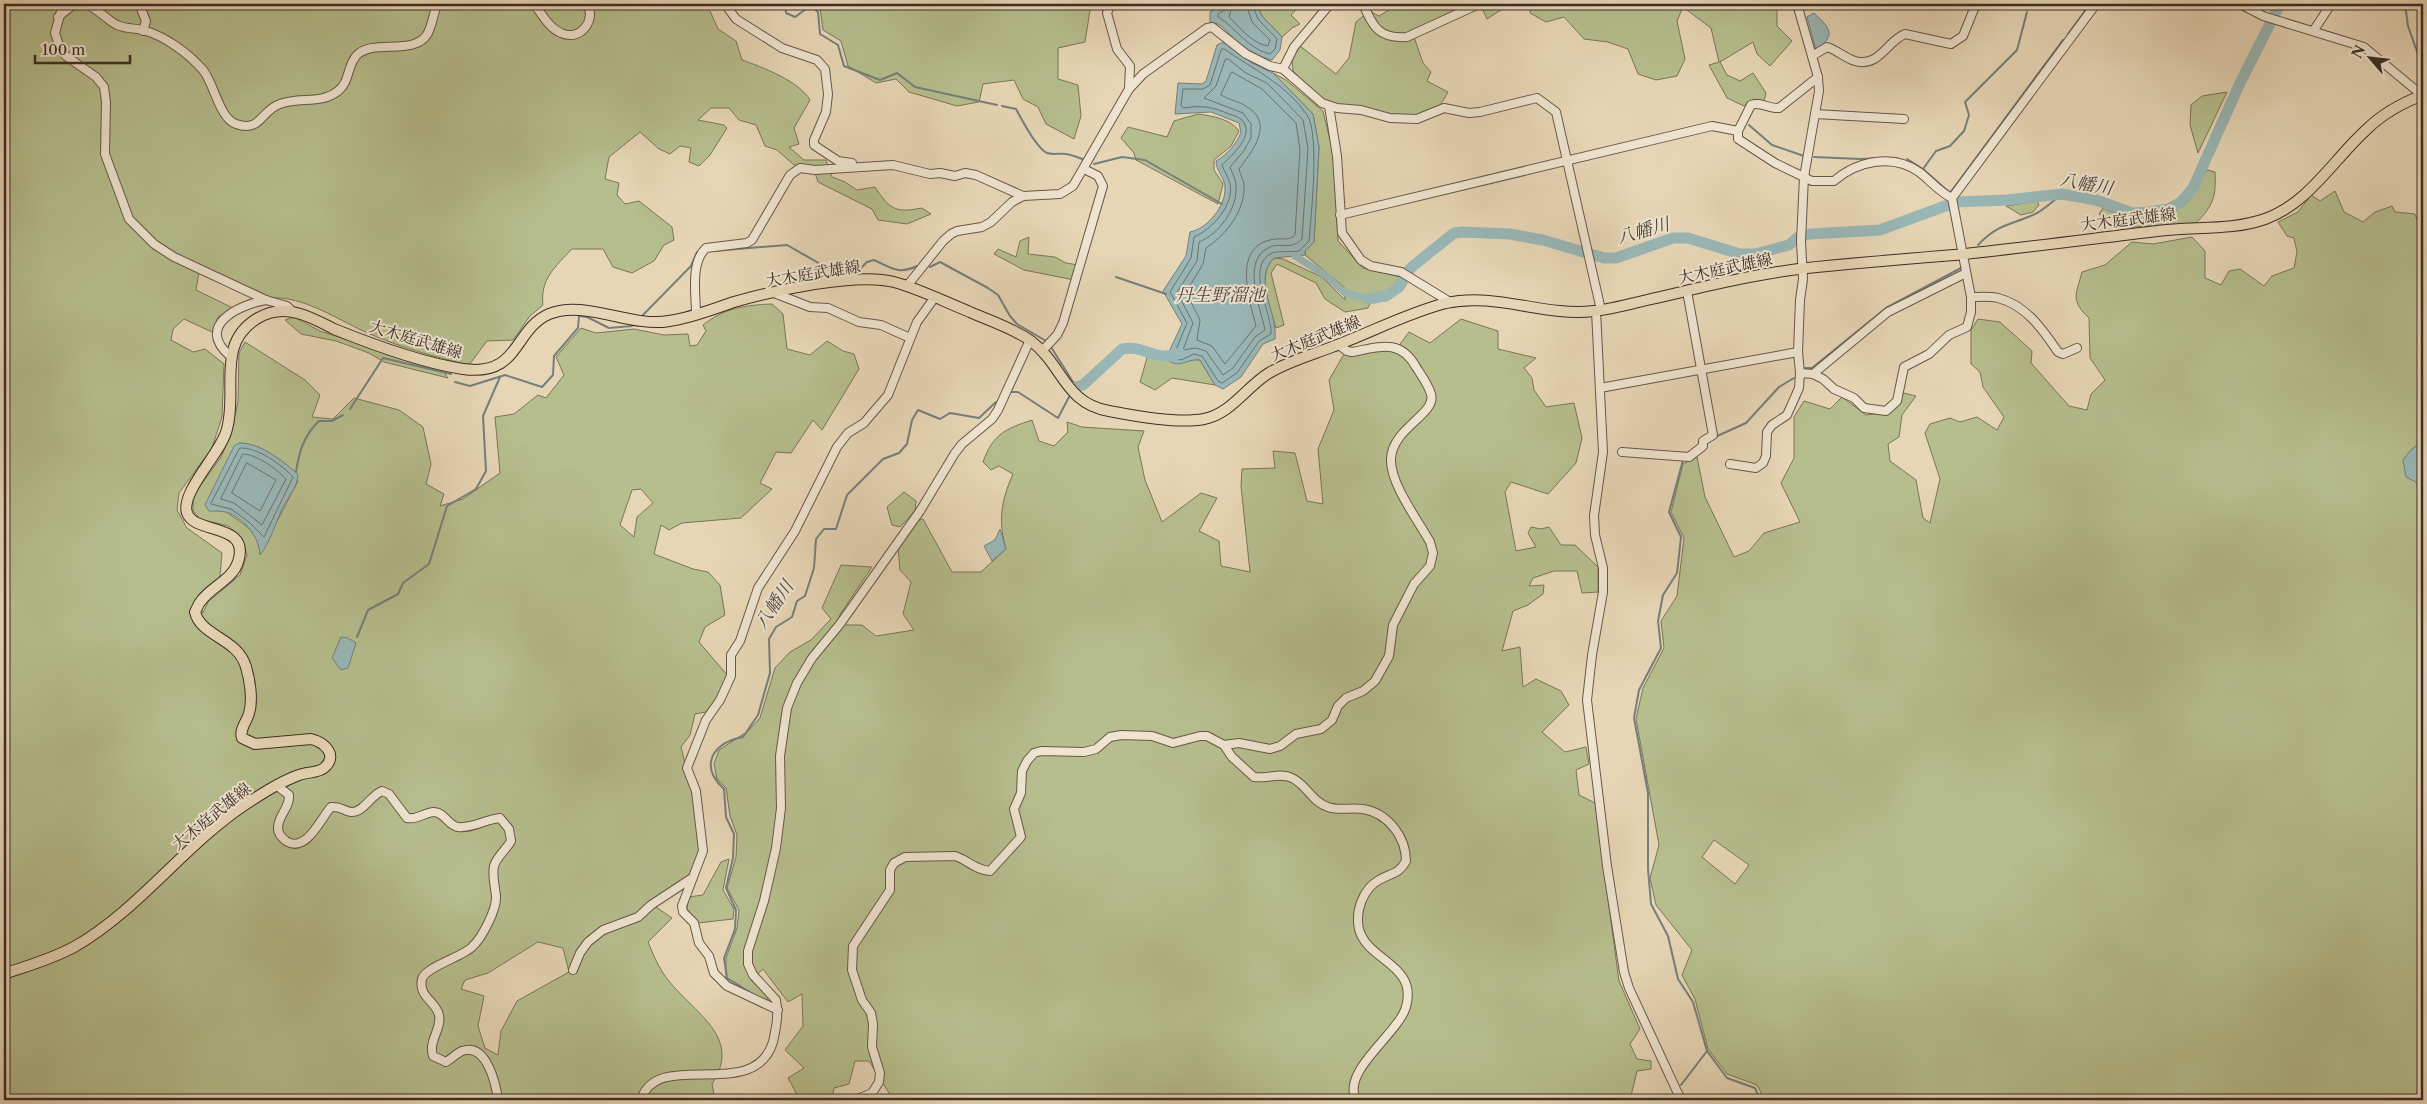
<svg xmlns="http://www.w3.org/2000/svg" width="2427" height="1104" viewBox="0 0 2427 1104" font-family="'Libre Caslon Text','Noto Serif JP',serif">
<rect width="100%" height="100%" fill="#e7d6b6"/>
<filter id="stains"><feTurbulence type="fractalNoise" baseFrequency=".004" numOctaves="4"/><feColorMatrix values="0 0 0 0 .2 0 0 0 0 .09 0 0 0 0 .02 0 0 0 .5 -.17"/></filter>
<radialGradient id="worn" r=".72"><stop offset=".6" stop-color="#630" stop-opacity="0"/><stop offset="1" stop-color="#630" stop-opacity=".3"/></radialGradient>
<!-- green -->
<g fill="#b6be8d" stroke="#7a7559" fill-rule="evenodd">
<path d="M4,4H707L718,29L736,41L742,60C762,67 799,81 810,100L794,128L799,144L789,147L804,160H826L832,177L845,182L857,190L875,187C890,210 896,213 922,208L931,214L907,224L878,220L872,209L818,182L813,167L794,165L777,150L765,146L756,125L739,120L729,108H711L698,120L724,125L727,128L710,155L699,166L689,162L691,148L680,146L670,154L659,149L640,132L609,157L605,179L619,183L617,195L625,204L639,201L672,227L674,240L664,245L654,261L632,273L613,267L603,249H572C555,267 540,279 543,305L530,316L513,340L487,341L469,365C435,357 402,348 370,334C339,321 304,295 269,298L200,266L196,290L233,308L218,317L212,332L184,319L173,329L171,340L193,352L205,349L224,364L222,417L212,448L179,493L177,510L187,528L222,553L220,576L197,602L203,613L208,602L240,575L247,555L242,538L228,526L200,519L193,511V496L221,457L230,437L238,402L239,353L245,342L305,380L320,395L312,417L333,419L354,398L399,410L423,427L431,464L426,484L444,494L440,506L463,499L500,473L495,417L514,414L538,395L546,398L564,375L556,357L581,328L596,333L634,329L664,335L688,334L690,346L697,345L706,331L703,325C724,308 746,305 772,304L783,314L787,349L810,355L827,341L843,351L854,354L859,369L822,430L813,420L791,453L776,452L760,483L772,489L741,518L682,523L669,530L661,525L654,554L693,569L708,572L720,585L725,615L705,627L699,642L728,676L717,698L706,712L695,714L690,735L681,747L699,820L700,851L688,880L650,903L672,918L648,942C652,952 657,964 663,973C688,1011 745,1034 712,1084L715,1100H4ZM239,443C265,444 283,462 298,481L260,554C259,532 245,525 228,513ZM641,489L653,503L637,517L634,537L620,525L632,490ZM538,942L563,948L569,972L517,1001L501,1031L498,1055L485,1048L478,1026L484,996L461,989L465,980L488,973Z"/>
<path d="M817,4H1091L1085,42L1058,48V79L1078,85L1081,116L1074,139L1046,124L1038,107L1023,99L1014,80L983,84L979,102L957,106L909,92L896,79L876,83L848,66L841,41L823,30L820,8Z"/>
<path d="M1256,4H1301L1291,15L1300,24L1292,28L1282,37L1262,16Z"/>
<path d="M1392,4H1471L1412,31L1423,63L1431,72L1427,81L1448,92C1442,103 1437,111 1425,116C1412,121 1340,108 1326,102C1314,96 1303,80 1293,71L1292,59L1300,46L1336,74L1349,58L1356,22L1369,11L1379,16L1394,7Z"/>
<path d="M1480,4H1510L1487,19Z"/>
<path d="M1530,4H1777V26L1792,41L1770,66L1757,54L1753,42L1720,62L1727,75L1740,81L1753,73L1766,93L1764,101L1754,99L1744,106L1727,98L1709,65L1719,62L1711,28L1683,7L1677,21L1685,59L1677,76L1656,80L1638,74L1628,49L1608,42L1584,39L1564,17L1546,22L1530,13Z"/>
<path d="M1273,73L1286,80L1323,111L1334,157L1338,241L1363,268L1397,276L1407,283L1402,291L1371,302L1368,308L1345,312L1325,299L1316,283L1277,264L1271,273L1284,325L1276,328C1270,307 1256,275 1274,258L1283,259L1322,277L1345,300L1344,287L1305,255V251L1314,242L1319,147L1313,114Z"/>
<path d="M2227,92L2198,153L2190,125L2191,105L2202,96Z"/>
<path d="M1198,114C1212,116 1231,119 1239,131L1231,146L1214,160V170L1223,184L1218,204L1136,160L1134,153L1121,138L1128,127L1167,137L1174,121Z"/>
<path d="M2207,170L2215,172C2216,196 2214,205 2196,223L2121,228L2122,224L2099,214L2103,208L2122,216L2137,218L2175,211L2188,202Z"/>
<path d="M2335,191L2344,212L2363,222L2375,212L2392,206L2395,212L2415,214L2423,237V440L2410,451L2419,488L2423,485V1100H1765L1757,1085L1727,1074L1708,1049L1695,999L1682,975L1692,950L1656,905L1650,878L1659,845L1636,719L1643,688L1664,648L1661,621L1677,596L1684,538L1671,512L1683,464L1697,457L1705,497L1734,557L1749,551L1764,533L1800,522L1781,483L1794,458V417L1804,401L1830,409L1842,397L1866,415L1891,412L1904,393L1916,396L1902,415L1899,437L1888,444L1890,461L1916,480L1923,518L1930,523L1940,479L1925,433L1930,424L1950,418L1960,422L1977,417L1997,430L2004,417L1983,387L1980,372L1971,364V330L1978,319L2000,322L2032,351L2031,363L2069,406L2087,410L2091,394L2105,380L2090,358L2089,318C2070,300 2076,295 2082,272L2105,265L2132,242L2153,244L2192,237L2205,251V278L2221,285L2229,271L2240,269L2264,286L2272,276L2294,268L2297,252L2294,238L2287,236L2278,222L2298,212L2311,195L2320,201ZM1714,840L1749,865L1735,884L1702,857Z"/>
<path d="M2037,201L2039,205L2033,212L2021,215L2006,206Z"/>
<path d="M1029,237L1028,254L1055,257L1066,263L1078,265L1074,280L1024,270L994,254L998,249L1016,257L1020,241Z"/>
<path d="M294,317L320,331L443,371L448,378L384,362L369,353L336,341L301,334L285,320Z"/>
<path d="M1461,319L1498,331V349L1536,358L1524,368L1532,378L1534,390L1546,407L1574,403L1582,438L1576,463L1548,494L1511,482L1505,492L1516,551L1536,547L1528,533L1531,527L1541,529L1549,527L1561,545H1575L1598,567V592L1582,593L1577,571H1554L1533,578L1529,586L1544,585L1543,594L1528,605L1513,611L1502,651L1520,647L1523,687L1536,679L1561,691L1569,705L1542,732L1565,752L1586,747L1589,764L1576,770L1579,795L1595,803L1619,981L1640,1029L1630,1044L1637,1059L1651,1061V1069L1637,1071L1630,1100H887L889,1093L869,1061H855L849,1084L834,1088L832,1100H800L788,1078L804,1068L785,1050L803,1026L802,994L788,1002L763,969L751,980L768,997L767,1004L726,981V958L737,928L739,910L727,888L736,857L737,835L730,816L726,788L717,779L714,764L719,750L748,731L760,718L775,668L790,652L811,640L831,619L822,608L841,565L872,567L839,616L846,625H862L876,636L914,630L903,614L911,582L900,570L898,548L919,520L923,519L952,572H981L1006,549C998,521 1001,501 1013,474L999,466L991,470L983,462C993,434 1005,429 1032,420L1039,441L1054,446L1068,432L1067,422L1082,427L1144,431L1138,447L1145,480L1162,522L1201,493L1217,498L1199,531L1219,541L1221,566L1250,572L1241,486L1242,469L1275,468L1273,451L1295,453L1307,501L1323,504L1318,449L1334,410L1329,380L1344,354L1398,347L1409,332L1430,343Z"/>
<path d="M1149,351L1167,354L1166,358L1200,360L1215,385L1172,378L1155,390L1140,382Z"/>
<path d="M904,492L916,501L915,511L900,527L892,525L887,507Z"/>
<path d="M729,859L723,890L734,909L733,919L698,923L687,909L688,897L703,895L721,862Z"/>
</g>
<!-- water -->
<g fill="#99b7b6" stroke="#757f7c">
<path d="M1225,4H1256L1262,16L1282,37L1280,50L1272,60C1259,57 1246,49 1236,41C1227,33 1223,23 1210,22V12Z"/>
<path d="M1814,13C1830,28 1837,35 1816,50L1807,17Z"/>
<path d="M1221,43H1226L1252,63L1273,73L1313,114L1319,147L1314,242L1305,251V255L1274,258C1252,279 1278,313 1275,339L1263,344L1241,377L1223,389L1215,385L1200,360C1187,358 1178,371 1166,358L1182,324L1163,291L1186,256L1190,232C1207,229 1226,206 1225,188C1225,178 1216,171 1216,161C1228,154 1235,145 1241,133L1239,123L1211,112L1175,114L1178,83L1202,84L1206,81L1217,45Z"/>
<path d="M2423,440V485L2419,488L2416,482L2406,477L2403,460L2410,451Z"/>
<path d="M239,443C261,443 281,460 298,474C298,487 288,497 282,509C275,524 271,541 260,555C259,537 246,521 229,513C224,511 215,511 209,511L205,505L234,446Z"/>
<path d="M1000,529L1006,549L992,561L984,546L995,540Z"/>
<path d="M341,637L348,638L356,643L348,668L341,670L332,658Z"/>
</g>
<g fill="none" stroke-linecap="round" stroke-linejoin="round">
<!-- shore -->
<g stroke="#6c726e" stroke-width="1">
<path d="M1227,4L1226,9L1218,14V17C1237,28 1246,48 1270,54L1275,49L1277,39L1258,19L1252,4"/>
<path d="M1233,4L1229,17C1240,28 1253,44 1268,46L1270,40L1252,22L1246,4"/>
<path d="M1224,49C1253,69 1287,85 1307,115C1320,133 1311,217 1309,241L1299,251C1292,252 1276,251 1272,253C1244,266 1273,315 1271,334L1259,341L1237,373L1222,383L1218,381L1202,356L1194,354L1181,360L1173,357L1187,323L1170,292L1191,258L1194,237C1211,230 1235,205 1230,183C1228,177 1224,171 1222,165C1231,156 1256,135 1242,120C1239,117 1233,115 1229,114C1213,107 1201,105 1184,108L1181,106L1183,89H1203L1210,85L1221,50Z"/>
<path d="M1228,59L1246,73L1267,83L1303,120L1308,148L1302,239C1289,251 1283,242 1270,247C1240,259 1261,309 1265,330L1255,337L1233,368L1223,375L1206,351L1196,348L1183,350L1193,323L1177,292L1197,261L1199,242C1219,234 1238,208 1236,186C1236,179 1232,173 1230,167L1243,152L1251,138V124L1243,113L1204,98L1216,86L1225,60Z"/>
<path d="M1232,72L1262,89L1296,123L1300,149L1295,235C1288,242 1279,237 1270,240C1232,249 1250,302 1256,326L1225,364L1212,346L1197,340L1200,320L1186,292L1203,264L1206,248C1226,235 1246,210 1244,184C1243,179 1240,174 1239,169C1251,153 1274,125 1249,108C1241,102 1229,100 1221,95Z"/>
<path d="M240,448C257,447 281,464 293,477L264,537L249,522L231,509L211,504Z"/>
<path d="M243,454C256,454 277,469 286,479L262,525L234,503L221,499Z"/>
<path d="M247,463L276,480L260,511L232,493Z"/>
</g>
<!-- stream -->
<g stroke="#757f7c" stroke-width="2">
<path d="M785,4L786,13L795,17L810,6L818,12L820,34L838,45L844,66L880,80L897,73L915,87L997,105"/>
<path d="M2405,4L2408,26L2420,60L2422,87"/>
<path d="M2068,34L2090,4"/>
<path d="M1002,106L1016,109C1022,120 1036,148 1047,153C1052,155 1061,153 1066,154C1073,155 1079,158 1085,160"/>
<path d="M1749,125L1772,145L1804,156"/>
<path d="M1814,157L1860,159L1884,158"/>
<path d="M1889,158H1897"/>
<path d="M1907,159L1923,169L1950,193L2063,40"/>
<path d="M1094,164L1122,157L1145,160L1222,204"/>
<path d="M1923,169L1936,151L1950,146L1964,131L1969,115L1965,102L2017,50L2027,12"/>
<path d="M1978,245C1998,224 2008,226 2033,215C2043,211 2053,201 2062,194"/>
<path d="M713,251L787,245L836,273L859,270L867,262L874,260C892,268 898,275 917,266"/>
<path d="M930,267L940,262L988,288L998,295L1010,316L1017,324L1046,341"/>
<path d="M1116,277L1166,294"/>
<path d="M641,317L691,266L697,252"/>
<path d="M1051,347L1073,382L1079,385"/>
<path d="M1805,368H1812L1886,308L1961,268"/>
<path d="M455,382L470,386L505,375L542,387L553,375L554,356L578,328L579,316L587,317L609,328L632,326"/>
<path d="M1011,392H1018L1058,418L1069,397"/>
<path d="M350,409L383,358L451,374"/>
<path d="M1715,437L1746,423L1779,387L1794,378"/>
<path d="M1683,460L1669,512L1681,537L1677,573L1663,595L1658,621L1661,648L1639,690L1634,718L1648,793V869L1651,904L1668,936L1678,979L1693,1002L1707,1051L1727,1078L1755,1088L1760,1100"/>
<path d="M296,472C299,452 304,435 319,421H332L343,415"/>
<path d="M357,637L368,610L398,594L403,583L429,564L447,506L476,489L486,471L483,416L500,377"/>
<path d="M756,996L727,978L724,958L735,929L736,910L726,888L733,858L734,834L726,817L724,789C699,766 712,743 743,737L758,715L770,673L769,639L776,627L792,617L797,601L805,596L814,568L816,539L824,529H836L847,495L883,459L899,453L907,444L912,420L918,410L940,419L950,413L979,418L996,402"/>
<path d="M1681,1085L1707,1051"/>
</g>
<!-- canal -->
<path stroke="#99b7b6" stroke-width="7" d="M1295,256L1325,275L1345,293L1368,299"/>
<!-- river -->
<g stroke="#99b7b6" stroke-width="11">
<path d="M1368,299L1386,296L1399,287L1406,273L1413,266L1454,233L1463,232L1510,234L1543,240L1604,258H1616L1673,238H1688L1740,254H1755L1789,245L1798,237L1811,234L1880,230L1956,202L2007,200L2062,194L2096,200L2132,213L2149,212L2168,209L2181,202L2193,188L2240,83L2280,4"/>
<path d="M1076,387L1083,385L1122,349C1144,344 1154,363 1180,353"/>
</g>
<!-- minor casing -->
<g stroke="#685649" stroke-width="10">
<g id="minor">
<path d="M63,4L55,33L60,48L66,56L96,77L104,87L106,102L105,154L129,219L154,244L174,257L266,300L287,306L292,311"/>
<path d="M86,4C98,9 106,19 117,25C126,29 134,28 143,30C165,36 188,53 203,70C214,83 219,118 236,124C261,133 261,110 280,104C300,96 320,105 338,91C350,82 347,65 357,55C374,38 415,57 428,33C432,25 434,13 437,4"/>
<path d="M139,4L146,21L143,31"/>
<path d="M534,4C542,14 549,28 561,33C580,42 597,20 587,4"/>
<path d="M725,4L736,19L782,48L817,60L825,69L828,94L826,112L814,140V145L838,161L852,163"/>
<path d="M1111,4L1107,13L1117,49L1130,66L1129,89"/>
<path d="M1363,4C1373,27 1379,39 1407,37L1479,4"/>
<path d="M2240,4L2263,16L2364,47L2423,96"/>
<path d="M58,17L73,5L80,4"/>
<path d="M2314,30L2331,4"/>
<path d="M1812,56L1827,47C1837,50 1845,58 1855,61C1879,68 1887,41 1905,34L1951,44L1963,36L1976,4"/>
<path d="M1283,69L1294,47L1330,4"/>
<path d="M1818,77L1779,108C1769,109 1760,101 1751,105L1738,131V139L1775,163L1812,181H1834C1857,161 1893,153 1919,172C1930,180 1939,192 1952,198"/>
<path d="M1329,106L1337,156L1342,233L1361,260L1371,266L1401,272L1450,302"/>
<path d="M1815,114L1904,119"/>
<path d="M1340,215L1712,126L1738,131"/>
<path d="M907,286L943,241L951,234L957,231L982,227L991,222L1012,202L1023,196L1060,194L1073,186L1129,89L1143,74L1207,28L1212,27L1246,54L1270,66L1283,69L1322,103L1337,108L1361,110L1390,118L1417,119L1444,108L1469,113L1480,112L1537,98L1556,112L1601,310"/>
<path d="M774,293L810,307L828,308L859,322L881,325L910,338"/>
<path d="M1971,297C1979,297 1990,296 1998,298C2026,305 2043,330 2058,352L2063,354L2077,348"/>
<path d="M1596,311L1603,452L1594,516L1595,535L1603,568V592L1592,655L1587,700L1607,866L1624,972L1629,988L1681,1100"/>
<path d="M696,314C696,295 690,263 706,248L747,243L752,240L790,175L800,168L815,170L893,165L930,174L940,173L955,176L965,173L976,175L1023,196"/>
<path d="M1042,351L1057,335L1063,323L1103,186L1098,176L1084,169"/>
<path d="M230,356C195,326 238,305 266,300"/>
<path d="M1800,373L1813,374L1823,379L1834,389L1854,398L1864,408L1886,411L1897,401L1904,367L1929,354L1949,335L1967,327L1971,312V297L1952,198L2096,4"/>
<path d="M1813,374L1888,312L1966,273"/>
<path d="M1600,388L1798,352"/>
<path d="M1622,452L1689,457L1703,446V441L1713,435L1687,291"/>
<path d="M1730,464L1756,468L1763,463L1766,456L1767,432L1772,425L1787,415L1799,388L1800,373L1798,352L1800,300L1803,279L1801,241L1804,177L1819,91L1818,77L1797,4"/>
<path d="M1224,745L1239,743L1270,749L1280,746L1296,734L1321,729L1332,720L1338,706L1346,698L1363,691L1375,681L1389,656L1393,625L1414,584L1430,566L1433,553L1430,542C1418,520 1390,484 1391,459C1392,428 1437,414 1431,394C1428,384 1421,375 1416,367C1400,338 1379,347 1352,352L1347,351L1339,345"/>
<path d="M276,785L289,795C290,808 278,815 278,828C278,833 282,838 286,841C306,854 321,818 331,807C342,806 343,811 351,812C363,813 371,795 382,791L389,794L407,818C418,820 423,813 433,812C444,811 448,826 458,827C472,829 486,819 500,818L509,829L511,841C506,850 497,856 494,866C492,876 495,886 496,896C497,909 482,938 472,947C462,957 425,967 422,979C418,997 436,1001 439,1015C442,1029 428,1041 433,1056L446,1062C451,1059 457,1053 462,1051C487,1042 496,1085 498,1100"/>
<path d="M573,970L580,953L588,942L603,930L638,917L651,905L692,878"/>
<path d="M778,1010L727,986L714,973L709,956L699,943L694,923L683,912L682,906L703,851L696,791L687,768L706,720L720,700L731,676V655L740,641L758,588L795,531L837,447L848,433L864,423L888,395L917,322L935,297"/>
<path d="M641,1100C657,1047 754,1104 773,1042C776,1028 779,1015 776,1000L753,975L748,964V951L764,901L776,848L781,808L780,756L787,708L797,683L812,658L840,624L920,511L955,453L962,444L992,419L998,410L1030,340"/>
<path d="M855,1100L872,1093L879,1082L880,1073L872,1047L873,1024L871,1013L862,1000L852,970L853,946L890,890V870L894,863L905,857L955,856C968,860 975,870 990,871L1021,837L1014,809L1021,793L1022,771L1027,761L1034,753L1041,751L1084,752L1096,749L1110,737L1121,735L1152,736L1173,743L1200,736H1207L1224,745L1232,757L1254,777C1267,779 1280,772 1292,778C1307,785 1312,802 1328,807C1339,811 1351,807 1363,809C1388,813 1406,837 1406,861C1399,874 1391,873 1379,880C1363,889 1355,911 1359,929C1367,961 1418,964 1406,1007C1398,1034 1341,1071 1356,1100"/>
</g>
</g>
<!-- major casing -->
<g stroke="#3e2c25" stroke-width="12">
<path id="major" d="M4,974C27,966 52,959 74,947C139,910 184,845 246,804C263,793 280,782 299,775C307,772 318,773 324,768C339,755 324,742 311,739L255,744L242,738C239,729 247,722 249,713C253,701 250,680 246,667C238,638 201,637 195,612C197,609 198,604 201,601C211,587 233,579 238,562C251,522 195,535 187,513C180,492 222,452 227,429C238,390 215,343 258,318C270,311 283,309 297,313C310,316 322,323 334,329C371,344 424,363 463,369C520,377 513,330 549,314C584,299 631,328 669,321C691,318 713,309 734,302C773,291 856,272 894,282C920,289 945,302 970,312C990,321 1013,328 1031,341C1063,365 1064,403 1109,411C1135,416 1178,424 1204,419C1231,414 1247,386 1269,373C1289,361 1311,355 1332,347C1370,333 1407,313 1446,303C1496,292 1544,317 1594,311C1612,309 1630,304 1647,300C1700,288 1753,274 1807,268C1856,263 1906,259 1955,255C2023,248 2090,239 2157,231C2192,226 2232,231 2265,219C2308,204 2334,159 2366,130C2382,114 2402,103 2423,95"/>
</g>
<!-- minor -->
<use href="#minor" stroke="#efe4d0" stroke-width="8"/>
<!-- major -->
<use href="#major" stroke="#e7d6b6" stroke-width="10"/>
</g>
<g text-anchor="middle" stroke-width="4" stroke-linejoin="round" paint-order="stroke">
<!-- street labels -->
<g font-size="16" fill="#3e2c25" stroke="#efe4d0">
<text transform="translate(2128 219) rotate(-7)" y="6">大木庭武雄線</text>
<text transform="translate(1725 268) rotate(-12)" y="6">大木庭武雄線</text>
<text transform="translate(813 273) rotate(-9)" y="6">大木庭武雄線</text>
<text transform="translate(1315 338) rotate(-22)" y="6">大木庭武雄線</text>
<text transform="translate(416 339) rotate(17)" y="6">大木庭武雄線</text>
<text transform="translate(211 816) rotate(-39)" y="6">大木庭武雄線</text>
</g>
<!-- water labels -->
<g font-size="18" font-style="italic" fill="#504842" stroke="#efe4d0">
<text transform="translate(2086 184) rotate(10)" y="6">八幡川</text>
<text transform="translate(1643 231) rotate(-16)" y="6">八幡川</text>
<text x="1220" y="301">丹生野溜池</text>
<text transform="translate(774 605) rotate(-56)" y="6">八幡川</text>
</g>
</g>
<!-- margin -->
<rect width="2427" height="1104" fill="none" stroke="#e7d6b6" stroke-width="20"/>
<rect x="5" y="5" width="2417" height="1094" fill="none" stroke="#3e2c25" stroke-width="2.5"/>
<rect x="10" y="10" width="2407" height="1084" fill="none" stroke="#3e2c25"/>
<!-- north arrow -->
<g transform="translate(2370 58) rotate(298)" stroke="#efe4d0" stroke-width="4" paint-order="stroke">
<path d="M0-4L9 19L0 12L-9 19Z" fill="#3e2c25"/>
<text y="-8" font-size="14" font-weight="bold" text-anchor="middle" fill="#3e2c25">N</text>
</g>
<!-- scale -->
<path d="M35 55v8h95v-8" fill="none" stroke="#3e2c25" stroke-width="2.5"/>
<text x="42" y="55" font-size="15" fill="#3e2c25" stroke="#efe4d0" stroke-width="4" paint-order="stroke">100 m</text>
<rect width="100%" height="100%" filter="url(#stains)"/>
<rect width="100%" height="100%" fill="url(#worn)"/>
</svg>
